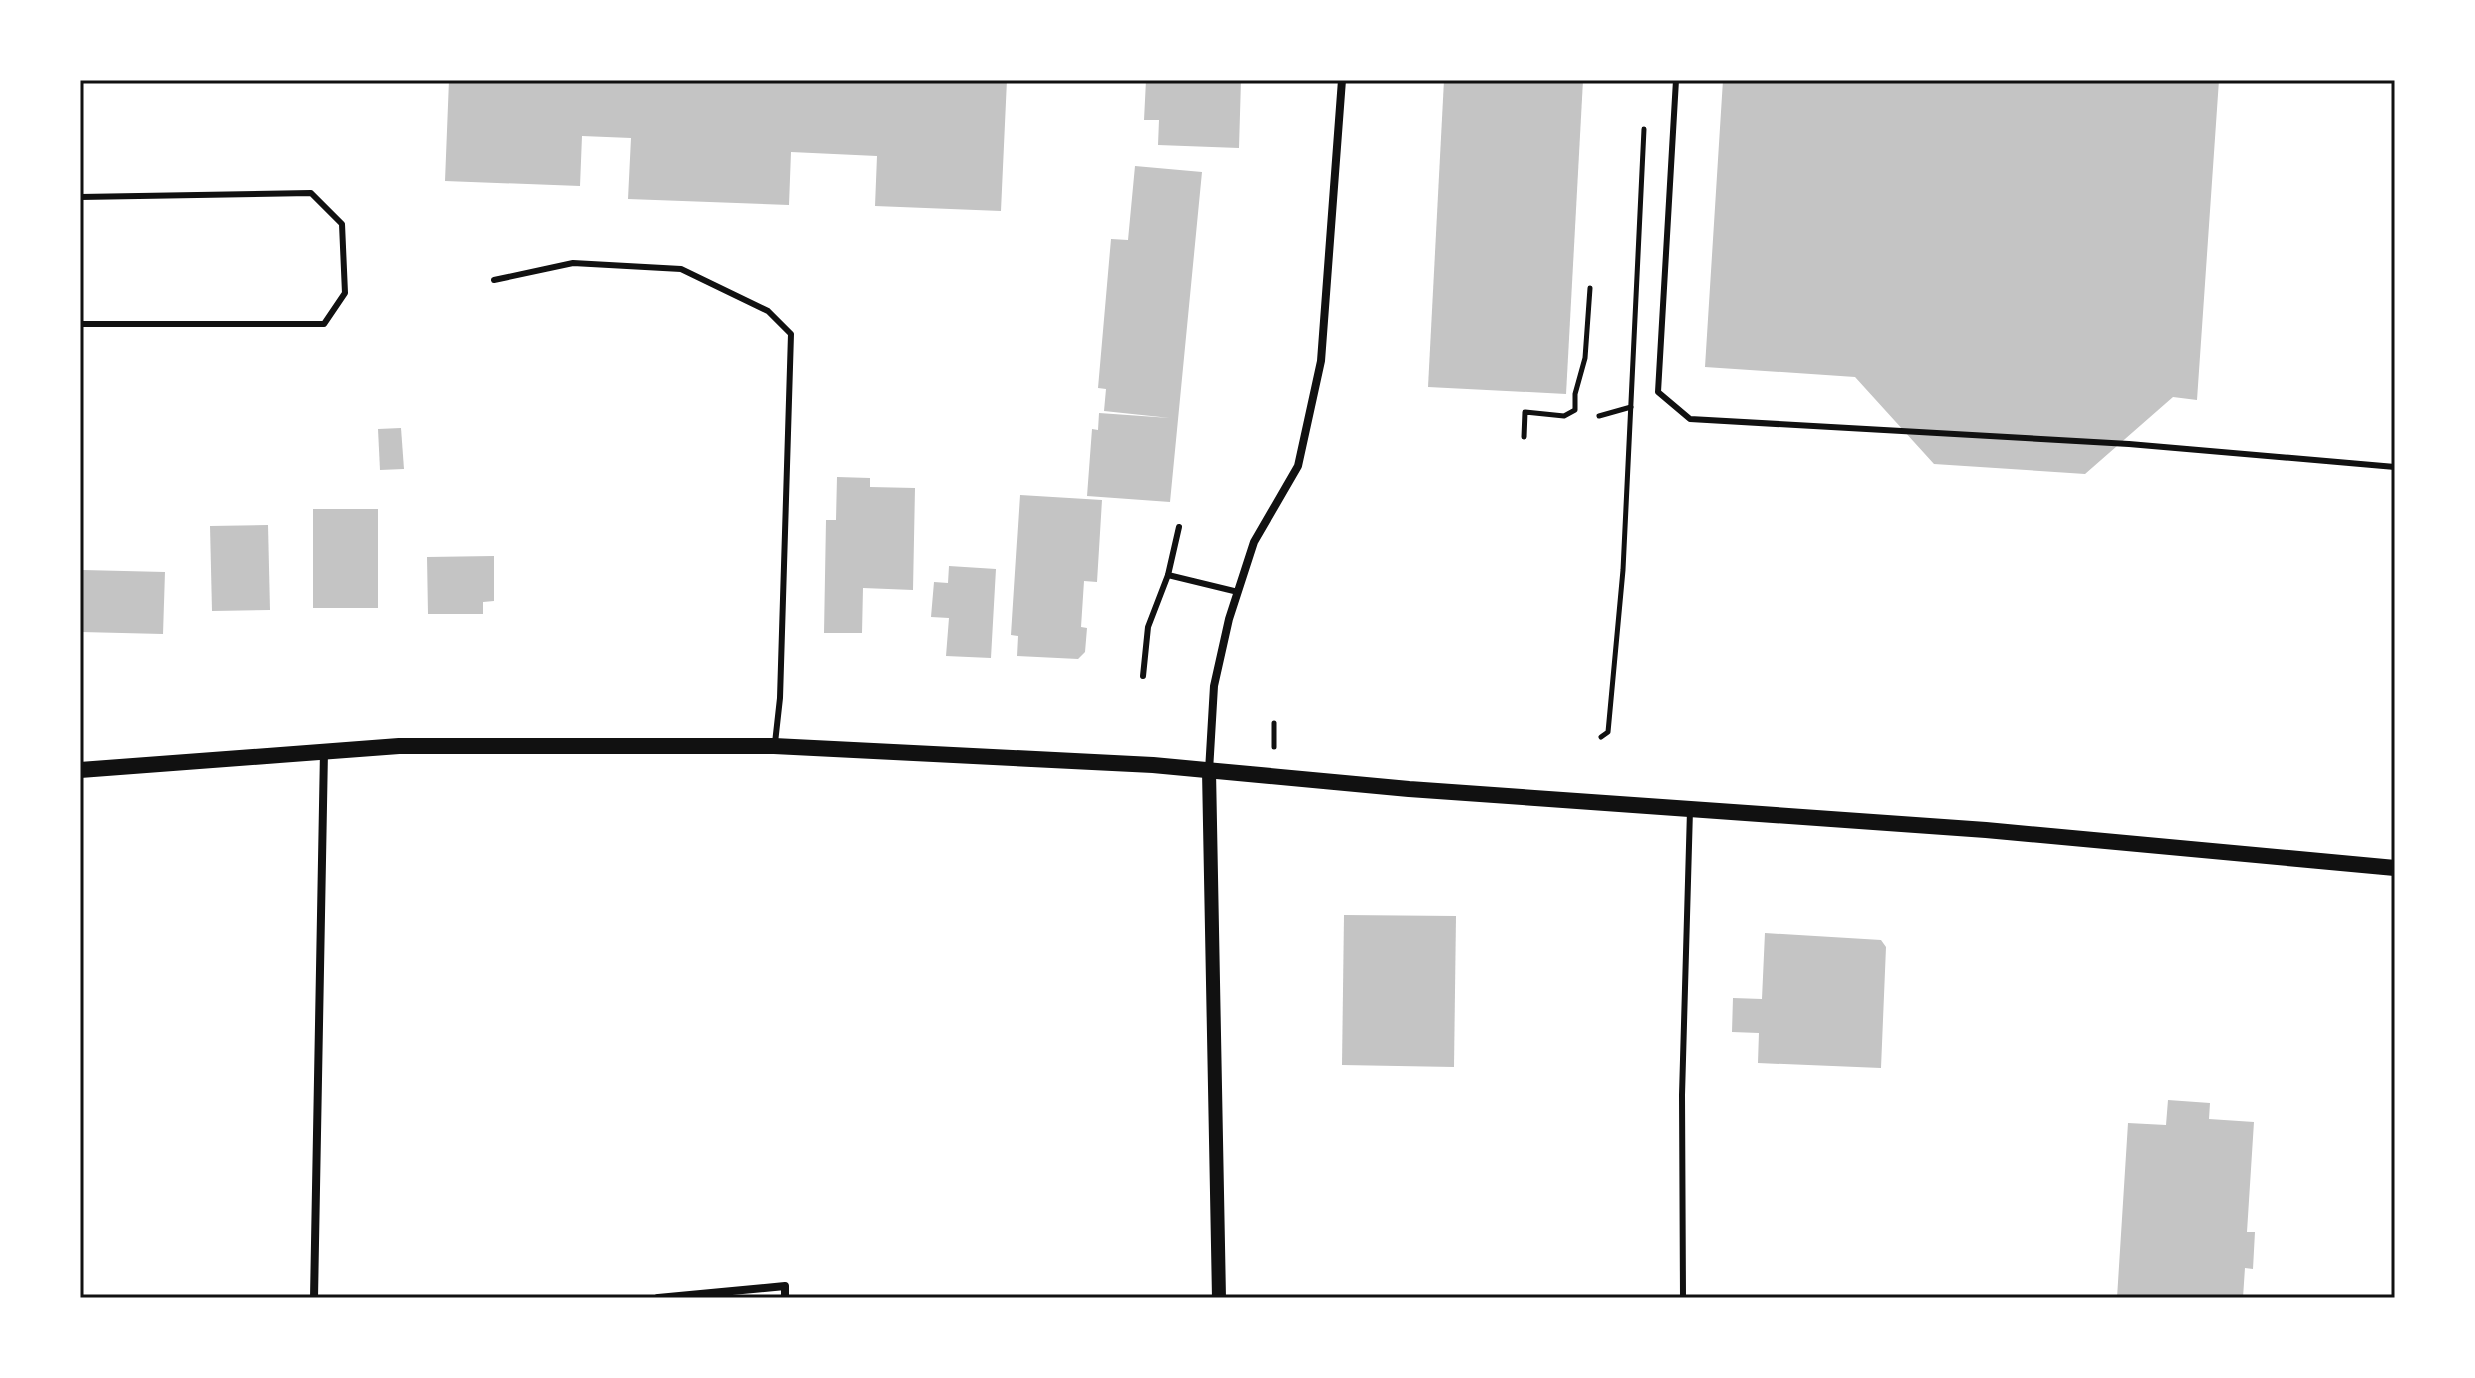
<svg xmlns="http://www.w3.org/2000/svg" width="2475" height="1378" viewBox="0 0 2475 1378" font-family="Mulish,sans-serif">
<rect width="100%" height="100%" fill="#fff"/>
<!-- building -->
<g fill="#c4c4c4">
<path d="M449,80H1007L1001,211L875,206L877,156L791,152L789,205L628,199L631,138L582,136L580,186L445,181Z"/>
<path d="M1146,80H1241L1239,148L1158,145L1159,120H1144Z"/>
<path d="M1444,80H1583L1566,394L1428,387Z"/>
<path d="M1723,80H2219L2197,400L2173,397L2085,474L1934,464L1855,377L1705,367Z"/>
<path d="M1135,166L1202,172L1170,502L1087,496L1092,429L1098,430L1099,413L1170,418L1104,411L1106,389L1098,388L1111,239L1128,240Z"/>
<path d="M401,428L404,469L380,470L378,429Z"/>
<path d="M837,477L870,478V487L915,488L913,590L863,588L862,633H824L826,520H836Z"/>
<path d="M1020,495L1102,500L1097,582L1084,581L1081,627L1087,628L1085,652L1078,659L1017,656L1018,636L1011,635Z"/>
<rect x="313" y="509" width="65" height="99"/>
<path d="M268,525L270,610L212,611L210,526Z"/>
<path d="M494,556V601L483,602V614H428L427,557Z"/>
<path d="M949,566L996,569L991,658L946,656L949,618L931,617L934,582L948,583Z"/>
<path d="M83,570L165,572L163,634L81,632Z"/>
<path d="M1344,915L1456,916L1454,1067L1342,1065Z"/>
<path d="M1765,933L1881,940L1886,947L1881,1068L1758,1063L1759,1033L1732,1032L1733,998L1762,999Z"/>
<path d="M2168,1100L2210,1103L2209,1119L2254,1122L2247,1232H2255L2253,1269L2245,1268L2243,1298H2117L2128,1123L2166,1125Z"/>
</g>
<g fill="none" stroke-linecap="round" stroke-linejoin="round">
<!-- path -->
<g stroke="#111" stroke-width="5">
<path d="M1599,416L1631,407"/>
<path d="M1524,437L1525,412L1564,416L1575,410V394L1585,358L1590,288"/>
<path d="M1274,723V747"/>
<path d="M1601,737L1608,732L1623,570L1644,129"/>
</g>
<!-- service -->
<g stroke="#111" stroke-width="6">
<path d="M1676,80L1658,392L1690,419L2129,444L2395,467"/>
<path d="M80,197L311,193L342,224L345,293L324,324H80"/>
<path d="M494,280L573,263L681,269L768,311L791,334L780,698L775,743"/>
<path d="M1168,575L1179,527"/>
<path d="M1143,676L1148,627L1168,575L1238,592"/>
<path d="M1683,1298L1682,1095L1690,810"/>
</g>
<!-- minor -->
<g stroke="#111" stroke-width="8">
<path d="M1209,771L1214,686L1229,619L1254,542L1298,466L1321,361L1342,80"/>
<path d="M314,1298L324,751"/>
<path d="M658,1298L785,1286V1298"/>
</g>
<!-- tertiary -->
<path stroke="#111" stroke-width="14" d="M1209,771L1219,1298"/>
<!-- secondary -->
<path stroke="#111" stroke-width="16" d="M80,770L399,746H774L1153,765L1409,789L1986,830L2395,868"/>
</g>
<!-- border -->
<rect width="2475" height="1378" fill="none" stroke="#ffffff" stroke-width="164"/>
<rect x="82" y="82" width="2311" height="1214" fill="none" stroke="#111" stroke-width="3"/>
</svg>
